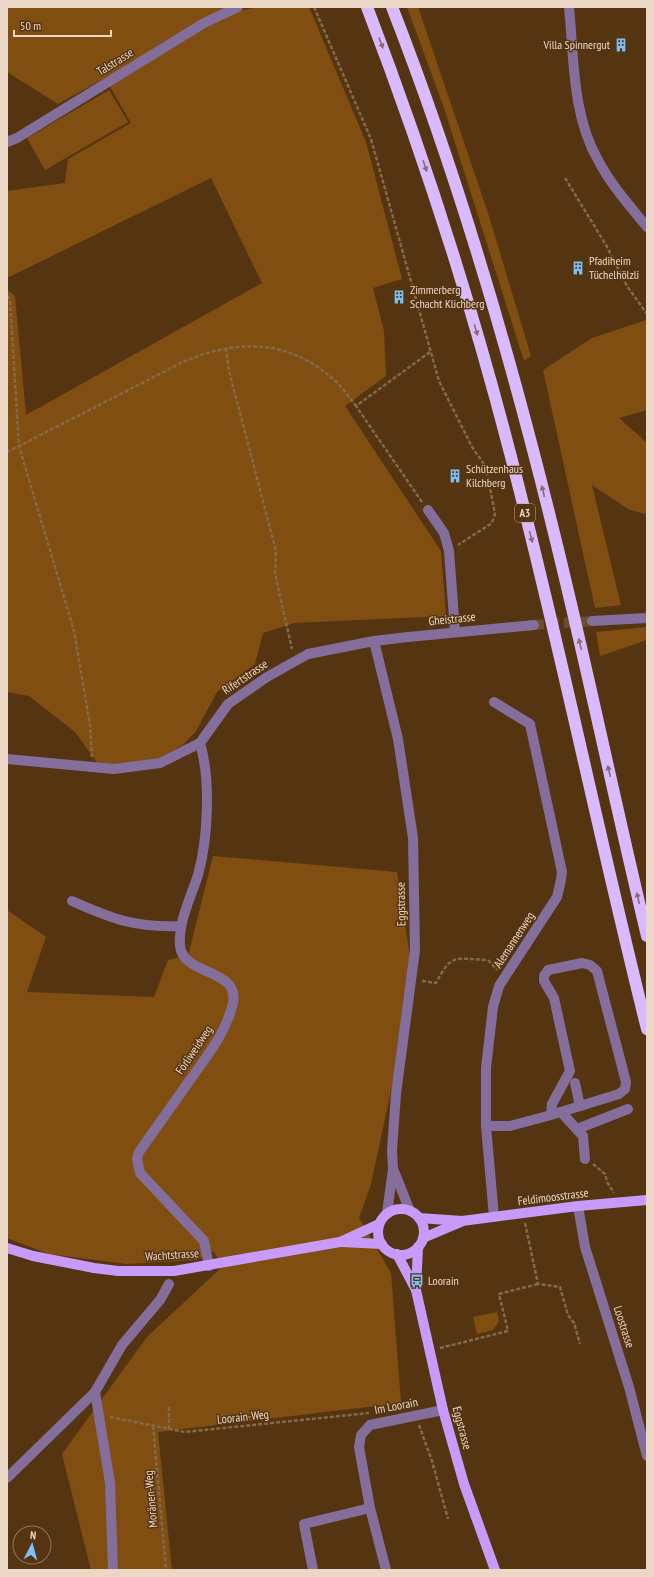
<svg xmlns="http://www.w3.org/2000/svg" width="654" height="1577" viewBox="0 0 654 1577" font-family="'PT Sans Narrow',sans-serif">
<rect width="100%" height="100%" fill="#553511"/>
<!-- green -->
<g fill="#804e11">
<path d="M7,7H225L216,21L239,11L257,7H309L366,142L402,279L373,288L384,331L386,376L345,406L441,551L446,616L294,623L263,633L255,664L217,692L196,731L183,745L160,758L116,765L98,764L75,732L29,696L7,692V289L15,296L26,415L262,283L211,178L7,278V191L65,183L68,159L131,123L105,78L58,104L7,72Z"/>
<path d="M407,7H418L488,213L531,356L524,361L444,108Z"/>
<path d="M109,90L128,122L45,170L27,138Z"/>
<path d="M647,320V410L619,418L647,443V513L645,514L628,509L592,485L621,605L595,608L543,370L592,338Z"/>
<path d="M647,627V640L600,656L596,632Z"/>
<path d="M213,856L397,872L414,983L371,1184L359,1218L391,1273L401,1403L158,1432L172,1570H91L62,1454L147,1337L223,1266L213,1251L196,1260L127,1264L49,1254L7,1238V910L46,937L27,992L154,997L168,960L188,956Z"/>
<path d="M497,1312L499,1321L493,1330L477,1334L473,1317Z"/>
</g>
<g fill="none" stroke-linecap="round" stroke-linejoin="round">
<!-- minor-tunnel -->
<path stroke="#6c4d2c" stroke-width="10" stroke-dasharray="10 5" stroke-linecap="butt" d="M534,625L592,621"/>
<!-- path -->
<g stroke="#85694b" stroke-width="2.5" stroke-dasharray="4 2" stroke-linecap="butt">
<path d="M314,7L371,139L439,381L472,447L486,467L495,514L492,523L458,545"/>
<path d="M565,178L606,245L627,286L647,314"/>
<path d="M7,296L10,300L19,446L183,362C236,339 287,339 332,378C341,385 349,397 356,406"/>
<path d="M226,348L229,371L276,551L275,574L292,649"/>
<path d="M7,452L19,446L74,631L90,725L92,757"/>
<path d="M422,502L356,406L430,352"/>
<path d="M422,981L436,983C452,952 455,959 488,960L497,970"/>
<path d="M593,1164L605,1174L607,1182L614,1193"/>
<path d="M525,1223L538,1284L560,1287L568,1315L574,1323L580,1344"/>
<path d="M440,1348L508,1331L499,1294L538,1284"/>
<path d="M110,1417L185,1432L369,1413"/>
<path d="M419,1425L432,1461L448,1519"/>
<path d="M153,1426L166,1570"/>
<path d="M169,1429V1405"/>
</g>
<!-- minor -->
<g stroke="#836e9c" stroke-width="10">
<path d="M569,7C574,57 572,115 598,160C611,185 629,205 647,227"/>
<path d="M7,142L17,138L204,23L238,7"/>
<path d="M428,510L444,533L449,551L455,631"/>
<path d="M592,621L647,618"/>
<path d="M374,641L398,739L413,838L415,950L396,1094L392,1150L393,1169L387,1213"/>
<path d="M200,743C211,780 208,839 198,875C191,897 178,922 180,946C183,976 240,968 233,1003C226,1033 207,1056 190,1080C173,1104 156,1128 139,1152L137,1158L140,1173L204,1241L209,1266"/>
<path d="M7,759L114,769L160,763L200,743L228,704L267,677L308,654L374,641L408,637L534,625"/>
<path d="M72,901C112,919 136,928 181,926"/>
<path d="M575,1083L580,1106"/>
<path d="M561,1112L583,1136L585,1159"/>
<path d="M486,1126H510L551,1115L552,1104L570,1071L554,998L544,981V976L548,970L582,963L590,965L597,971L626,1082L625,1089L619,1094L551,1115"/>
<path d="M577,1129L628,1109"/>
<path d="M394,1171L410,1211"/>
<path d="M578,1206L585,1247L629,1387L647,1456"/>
<path d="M494,1217L486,1126V1068L493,1007L499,986L557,897L561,880L562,872L530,724L494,702"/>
<path d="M95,1392L110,1483L113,1570"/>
<path d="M7,1478L95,1392L122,1345L160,1300L169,1284"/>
<path d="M313,1570L304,1524L370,1508"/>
<path d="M386,1570L370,1508L359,1447L361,1435L370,1425L443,1410"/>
</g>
<!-- major -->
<g stroke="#c89bfa" stroke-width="10">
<circle cx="401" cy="1232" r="23"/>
<path d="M419,1218L462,1221L578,1206L647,1200"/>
<path d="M423,1238L461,1222"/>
<path d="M342,1242L382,1244"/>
<path d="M418,1247L416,1290L443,1410L464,1484L495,1570"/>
<path d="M7,1248L33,1256L94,1268L118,1271H174L340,1242L379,1224"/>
<path d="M397,1254L416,1290"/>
</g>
<!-- highway -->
<g stroke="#d9bafe" stroke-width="12">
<path d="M367,7C423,153 471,302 510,453C560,644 599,838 647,1029"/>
<path d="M392,7C458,176 509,350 552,525C586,661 614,799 647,936"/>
</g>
</g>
<!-- one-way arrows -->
<defs><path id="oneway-solid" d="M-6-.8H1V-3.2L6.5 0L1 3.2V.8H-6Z"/></defs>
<g fill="#8a6a70">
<use href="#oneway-solid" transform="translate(381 43) rotate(69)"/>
<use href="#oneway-solid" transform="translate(425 166) rotate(71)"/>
<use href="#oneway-solid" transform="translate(476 330) rotate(74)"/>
<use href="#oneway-solid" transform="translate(543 491) rotate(-104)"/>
<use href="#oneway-solid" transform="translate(531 537) rotate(76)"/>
<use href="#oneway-solid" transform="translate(580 644) rotate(-103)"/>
<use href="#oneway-solid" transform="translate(609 771) rotate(-103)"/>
<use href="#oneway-solid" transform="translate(638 898) rotate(-103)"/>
</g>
<!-- icons -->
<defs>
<g id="building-bare" transform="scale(1.08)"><path d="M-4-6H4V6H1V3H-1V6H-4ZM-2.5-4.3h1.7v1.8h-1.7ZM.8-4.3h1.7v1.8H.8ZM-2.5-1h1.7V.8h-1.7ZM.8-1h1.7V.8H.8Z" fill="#7abff8" stroke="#553511" stroke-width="2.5" paint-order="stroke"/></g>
<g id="bus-bare" transform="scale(1.08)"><path d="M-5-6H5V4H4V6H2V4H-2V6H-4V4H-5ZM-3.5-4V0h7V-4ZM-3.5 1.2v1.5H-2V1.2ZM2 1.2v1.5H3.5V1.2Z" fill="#7abff8" stroke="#553511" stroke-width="2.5" paint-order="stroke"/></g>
</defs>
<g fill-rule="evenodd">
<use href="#building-bare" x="621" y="45"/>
<use href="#building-bare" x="578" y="268"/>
<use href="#building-bare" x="399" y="297"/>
<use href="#building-bare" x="455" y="476"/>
<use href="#bus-bare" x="417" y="1281"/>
</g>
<g text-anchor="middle" stroke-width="3" stroke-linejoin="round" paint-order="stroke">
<!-- shield labels -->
<rect fill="#553511" stroke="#bea68f" stroke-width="1" x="515" y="504" width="20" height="18" rx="3"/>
<g font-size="11" font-weight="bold" fill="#ebd7c5">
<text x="525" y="517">A3</text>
</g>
<!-- poi labels -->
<g font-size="12" fill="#ebd7c5" stroke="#553511" text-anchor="start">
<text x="610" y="49" text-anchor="end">Villa Spinnergut</text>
<text x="589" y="265">Pfadiheim<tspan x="589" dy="14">Tüchelhölzli</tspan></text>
<text x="410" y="294">Zimmerberg<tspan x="410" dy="14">Schacht Klichberg</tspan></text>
<text x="466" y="473">Schützenhaus<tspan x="466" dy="14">Kilchberg</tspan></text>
<text x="428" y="1285">Loorain</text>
</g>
<!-- street labels -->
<g font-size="12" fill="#ebd7c5" stroke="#553511">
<text transform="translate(115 62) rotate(-32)" y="4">Talstrasse</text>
<text transform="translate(452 619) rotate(-6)" y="4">Gheistrasse</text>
<text transform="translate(245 677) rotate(-34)" y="4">Rifertstrasse</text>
<text transform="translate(401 904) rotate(-91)" y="4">Eggstrasse</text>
<text transform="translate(514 940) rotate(-57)" y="4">Alemannenweg</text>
<text transform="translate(194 1050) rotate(-56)" y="4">Förliweidweg</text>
<text transform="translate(553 1197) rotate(-7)" y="4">Feldimoosstrasse</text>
<text transform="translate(172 1255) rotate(-4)" y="4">Wachtstrasse</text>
<text transform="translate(624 1327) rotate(72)" y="4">Loostrasse</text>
<text transform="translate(396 1406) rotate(-11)" y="4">Im Loorain</text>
<text transform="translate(243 1417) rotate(-6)" y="4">Loorain-Weg</text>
<text transform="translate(462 1428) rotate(75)" y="4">Eggstrasse</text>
<text transform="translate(151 1499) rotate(-95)" y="4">Moränen-Weg</text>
</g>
</g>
<!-- border -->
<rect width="654" height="1577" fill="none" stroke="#ebd7c5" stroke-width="16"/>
<!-- north arrow -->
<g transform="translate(32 1545) rotate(6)"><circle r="19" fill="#553511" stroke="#917659"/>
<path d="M0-3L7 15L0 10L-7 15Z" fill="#7abff8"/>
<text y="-6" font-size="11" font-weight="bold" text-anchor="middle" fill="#ebd7c5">N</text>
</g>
<!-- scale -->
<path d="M14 30v6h97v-6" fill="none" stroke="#ebd7c5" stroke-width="2"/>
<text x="20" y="30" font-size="12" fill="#ebd7c5" stroke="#553511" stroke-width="3" paint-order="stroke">50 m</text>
</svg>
